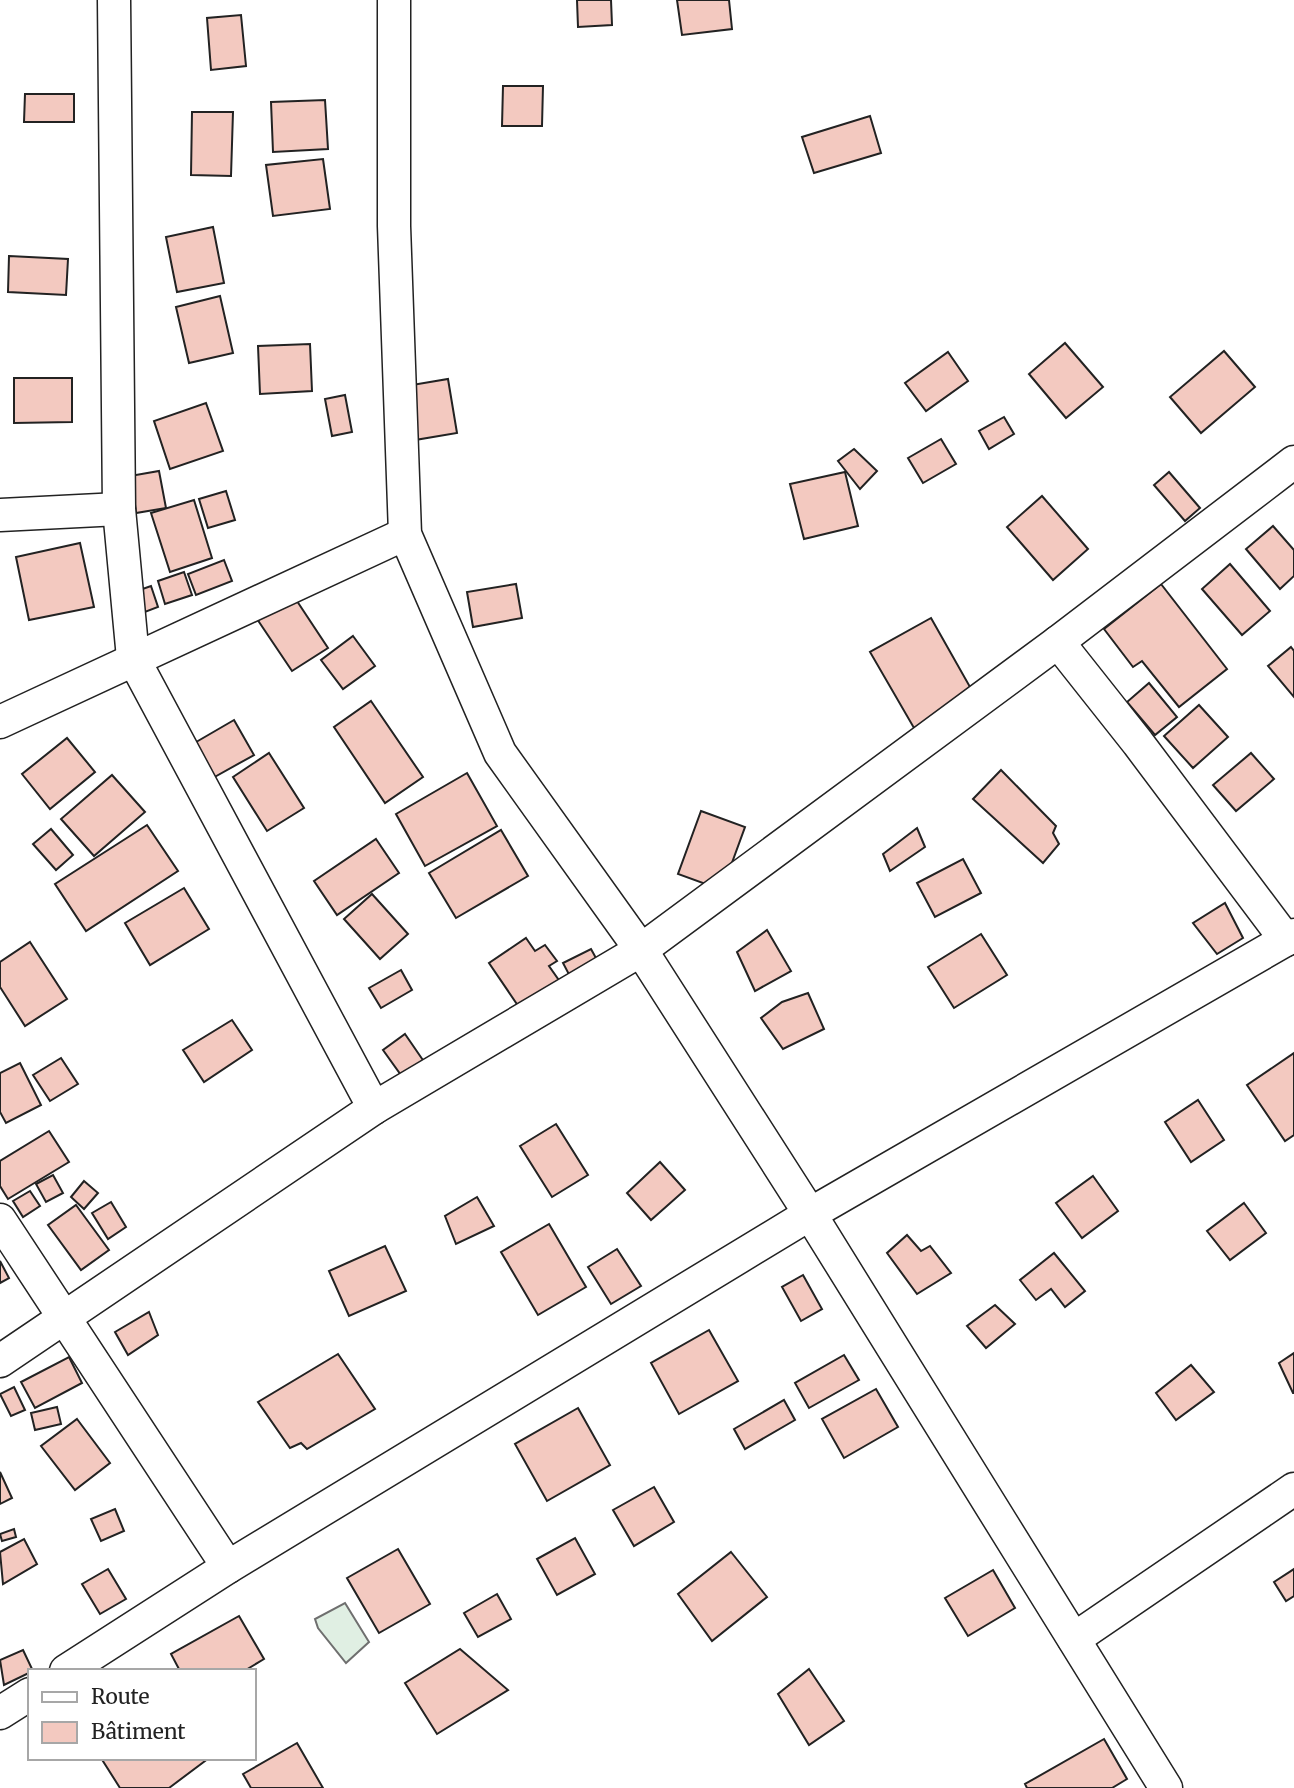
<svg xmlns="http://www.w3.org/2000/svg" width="1294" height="1788" viewBox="0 0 1294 1788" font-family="Merriweather,serif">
<rect width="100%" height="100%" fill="#fff"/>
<!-- green -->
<path fill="#e0efe3" stroke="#6f6f6f" stroke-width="2" d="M345,1603L369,1642L346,1663L318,1628L315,1619Z"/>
<!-- building -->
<g fill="#f3c9c0" stroke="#222" stroke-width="2">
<path d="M577,0H611L612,25L578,27Z"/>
<path d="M677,0H729L732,29L682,35Z"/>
<path d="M241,15L246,66L211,70L207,18Z"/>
<path d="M503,86H543L542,126H502Z"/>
<path d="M25,94H74V122H24Z"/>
<path d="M325,100L328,149L273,152L271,102Z"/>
<path d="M192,112H233L231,176L191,175Z"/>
<path d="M870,116L881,153L814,173L802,137Z"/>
<path d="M323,159L330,209L273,216L266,165Z"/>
<path d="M213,227L224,283L177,292L166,237Z"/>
<path d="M9,256L68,259L66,295L8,292Z"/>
<path d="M220,296L233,353L189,363L176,307Z"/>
<path d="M1065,343L1103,387L1066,418L1029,374Z"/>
<path d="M310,344L312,391L260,394L258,346Z"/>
<path d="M1224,351L1255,387L1201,433L1170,397Z"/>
<path d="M948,352L968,381L926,411L905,383Z"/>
<path d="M14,378H72V422L14,423Z"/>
<path d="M448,379L457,433L415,440L406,386Z"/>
<path d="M345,395L352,432L332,436L325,399Z"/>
<path d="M206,403L223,451L170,469L154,421Z"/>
<path d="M1004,417L1014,434L989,449L979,431Z"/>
<path d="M941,439L956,464L923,483L908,458Z"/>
<path d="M854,449L877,471L860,489L838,461Z"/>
<path d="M159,471L166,508L136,513L130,476Z"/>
<path d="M845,472L858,526L804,539L790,484Z"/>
<path d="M1169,472L1200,508L1185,521L1154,485Z"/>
<path d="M226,491L235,520L208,528L199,499Z"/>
<path d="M1042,496L1088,549L1053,580L1007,527Z"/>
<path d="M194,500L212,558L170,572L151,513Z"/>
<path d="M1273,526L1294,550V576L1280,589L1246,549Z"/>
<path d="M80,543L94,607L29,620L16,557Z"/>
<path d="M224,560L232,581L196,595L188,574Z"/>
<path d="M1230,564L1270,611L1242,635L1202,589Z"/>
<path d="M184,572L192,595L165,604L158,581Z"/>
<path d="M516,584L522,618L473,627L467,592Z"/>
<path d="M1161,584L1227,669L1179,707L1142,661L1133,667L1104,629Z"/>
<path d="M151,586L158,607L137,615L131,593Z"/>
<path d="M289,589L328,648L292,671L253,613Z"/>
<path d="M931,618L974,694L914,728L870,652Z"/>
<path d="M353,636L375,666L343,689L321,660Z"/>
<path d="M1291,647L1294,651V697L1268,666Z"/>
<path d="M1149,683L1177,717L1155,735L1127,702Z"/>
<path d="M371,701L423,777L385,803L334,727Z"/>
<path d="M1199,705L1228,737L1193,768L1164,736Z"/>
<path d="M234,720L254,755L211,779L191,745Z"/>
<path d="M67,738L95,772L50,809L22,774Z"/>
<path d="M269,753L304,808L267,831L233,777Z"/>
<path d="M1251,753L1274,779L1236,811L1213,785Z"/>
<path d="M1001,770L1056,826L1053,833L1059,844L1043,863L973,799Z"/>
<path d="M467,773L497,826L425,866L396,814Z"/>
<path d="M112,775L145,812L94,856L61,819Z"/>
<path d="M701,811L745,827L722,890L678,874Z"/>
<path d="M147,825L178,871L86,931L55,884Z"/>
<path d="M917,828L925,847L890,871L883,854Z"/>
<path d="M51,829L73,855L56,870L33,844Z"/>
<path d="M501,830L528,876L456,918L429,873Z"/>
<path d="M376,839L399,873L337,915L314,881Z"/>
<path d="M963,859L981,893L935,917L917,883Z"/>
<path d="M184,888L209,929L150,965L125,923Z"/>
<path d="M372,894L408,934L380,959L344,919Z"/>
<path d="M1225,903L1243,938L1217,954L1193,923Z"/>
<path d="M767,930L791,971L755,991L737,952Z"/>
<path d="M981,934L1007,975L954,1008L928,967Z"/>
<path d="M526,938L535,951L545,945L557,961L549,966L563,986L523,1013L489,963Z"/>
<path d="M30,942L67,999L25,1026L0,987V962Z"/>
<path d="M591,949L602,969L574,984L563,963Z"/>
<path d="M401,970L412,990L381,1008L369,988Z"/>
<path d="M808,993L824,1029L783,1049L761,1018L782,1002Z"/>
<path d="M232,1020L252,1050L204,1082L183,1050Z"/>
<path d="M405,1034L427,1066L406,1082L383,1050Z"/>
<path d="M1294,1053V1135L1285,1141L1247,1085Z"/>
<path d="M61,1058L78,1084L50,1101L33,1075Z"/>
<path d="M20,1063L41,1105L6,1123L0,1112V1073Z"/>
<path d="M1198,1100L1224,1140L1191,1162L1165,1122Z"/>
<path d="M556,1124L588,1175L552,1197L520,1146Z"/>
<path d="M49,1131L69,1162L8,1199L0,1186V1161Z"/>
<path d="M660,1162L685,1190L651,1220L627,1193Z"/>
<path d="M53,1175L63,1193L46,1202L36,1184Z"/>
<path d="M1093,1176L1118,1211L1082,1238L1056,1203Z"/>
<path d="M84,1181L98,1193L84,1209L71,1197Z"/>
<path d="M30,1191L40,1206L23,1217L13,1201Z"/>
<path d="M477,1197L494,1226L456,1244L445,1216Z"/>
<path d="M111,1202L126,1227L108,1239L92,1213Z"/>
<path d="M1244,1203L1266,1233L1230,1260L1207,1231Z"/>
<path d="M76,1205L109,1250L81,1270L48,1225Z"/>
<path d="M549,1224L586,1287L538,1315L501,1252Z"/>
<path d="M907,1235L921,1251L930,1246L951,1273L917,1294L887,1253Z"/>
<path d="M385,1246L406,1291L349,1316L329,1271Z"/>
<path d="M617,1249L641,1286L611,1304L588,1267Z"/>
<path d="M1054,1253L1085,1291L1065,1307L1051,1289L1036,1300L1020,1280Z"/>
<path d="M0,1261L9,1278L0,1283Z"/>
<path d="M803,1275L822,1309L801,1321L782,1287Z"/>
<path d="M995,1305L1015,1324L986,1348L967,1326Z"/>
<path d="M149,1312L158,1335L128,1355L115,1332Z"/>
<path d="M709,1330L738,1381L679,1414L651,1363Z"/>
<path d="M1294,1353V1393H1293L1279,1363Z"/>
<path d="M338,1354L375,1409L307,1449L301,1443L290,1448L258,1402Z"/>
<path d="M844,1355L859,1380L809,1408L795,1383Z"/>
<path d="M69,1357L82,1383L35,1408L21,1382Z"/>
<path d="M1191,1365L1214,1392L1176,1420L1156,1393Z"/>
<path d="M14,1387L25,1410L11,1416L0,1394Z"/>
<path d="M876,1389L898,1427L844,1458L822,1419Z"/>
<path d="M784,1400L795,1420L745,1449L734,1429Z"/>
<path d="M57,1407L61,1424L35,1430L31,1413Z"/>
<path d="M578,1408L610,1465L547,1501L515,1444Z"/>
<path d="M77,1419L110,1463L75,1490L41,1446Z"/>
<path d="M0,1472L12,1498L0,1504Z"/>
<path d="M654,1487L674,1522L634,1546L613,1510Z"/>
<path d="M115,1509L124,1531L101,1541L91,1519Z"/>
<path d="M14,1529L16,1537L2,1541L0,1534Z"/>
<path d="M575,1538L595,1574L557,1595L537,1559Z"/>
<path d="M24,1539L37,1564L3,1584L0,1552Z"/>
<path d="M398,1549L430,1604L379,1633L347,1578Z"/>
<path d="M731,1552L767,1597L712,1641L678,1594Z"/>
<path d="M108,1569L126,1599L100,1614L82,1584Z"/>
<path d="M1294,1569V1596L1286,1601L1274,1582Z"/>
<path d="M993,1570L1015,1608L968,1636L945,1598Z"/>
<path d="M497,1594L511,1619L478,1637L464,1613Z"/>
<path d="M239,1616L264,1659L244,1671H180L171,1654Z"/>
<path d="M460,1649L508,1690L437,1734L405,1683Z"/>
<path d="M23,1650L33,1671L4,1685L0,1660Z"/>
<path d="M809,1669L844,1721L809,1745L778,1694Z"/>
<path d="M1104,1739L1127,1779L1112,1788H1027L1025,1784Z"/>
<path d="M297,1743L323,1788H251L243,1774Z"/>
<path d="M101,1758H209L169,1788H120Z"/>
</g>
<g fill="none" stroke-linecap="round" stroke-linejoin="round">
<!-- street casing -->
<g stroke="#222" stroke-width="35">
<g id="street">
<path d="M114,0L119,509L133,658L374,1108"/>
<path d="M394,0V226L405,534L500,753L641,950L810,1214L1166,1788"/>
<path d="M0,515L119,509"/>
<path d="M1058,642L1138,743L1286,940"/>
<path d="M0,722L405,534"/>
<path d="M0,1220L228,1567"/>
<path d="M0,1361L374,1108L641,950L1058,642L1294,462"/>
<path d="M1074,1639L1294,1489"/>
<path d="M66,1671L228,1567L810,1214L1294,935"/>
<path d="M0,1713L30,1694"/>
</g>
</g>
<!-- street -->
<use href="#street" stroke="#fff" stroke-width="32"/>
</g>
<!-- legend -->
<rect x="28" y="1669" width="228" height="91" fill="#ffffff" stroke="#a7a7a7" stroke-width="2"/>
<rect x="42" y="1692" width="35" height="10" fill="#ffffff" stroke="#a7a7a7" stroke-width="2"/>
<text x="91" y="1704" font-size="21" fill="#222222">Route</text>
<rect x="42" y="1722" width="35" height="21" fill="#f3c9c0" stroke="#a7a7a7" stroke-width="2"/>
<text x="91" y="1739" font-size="21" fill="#222222">Bâtiment</text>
</svg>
